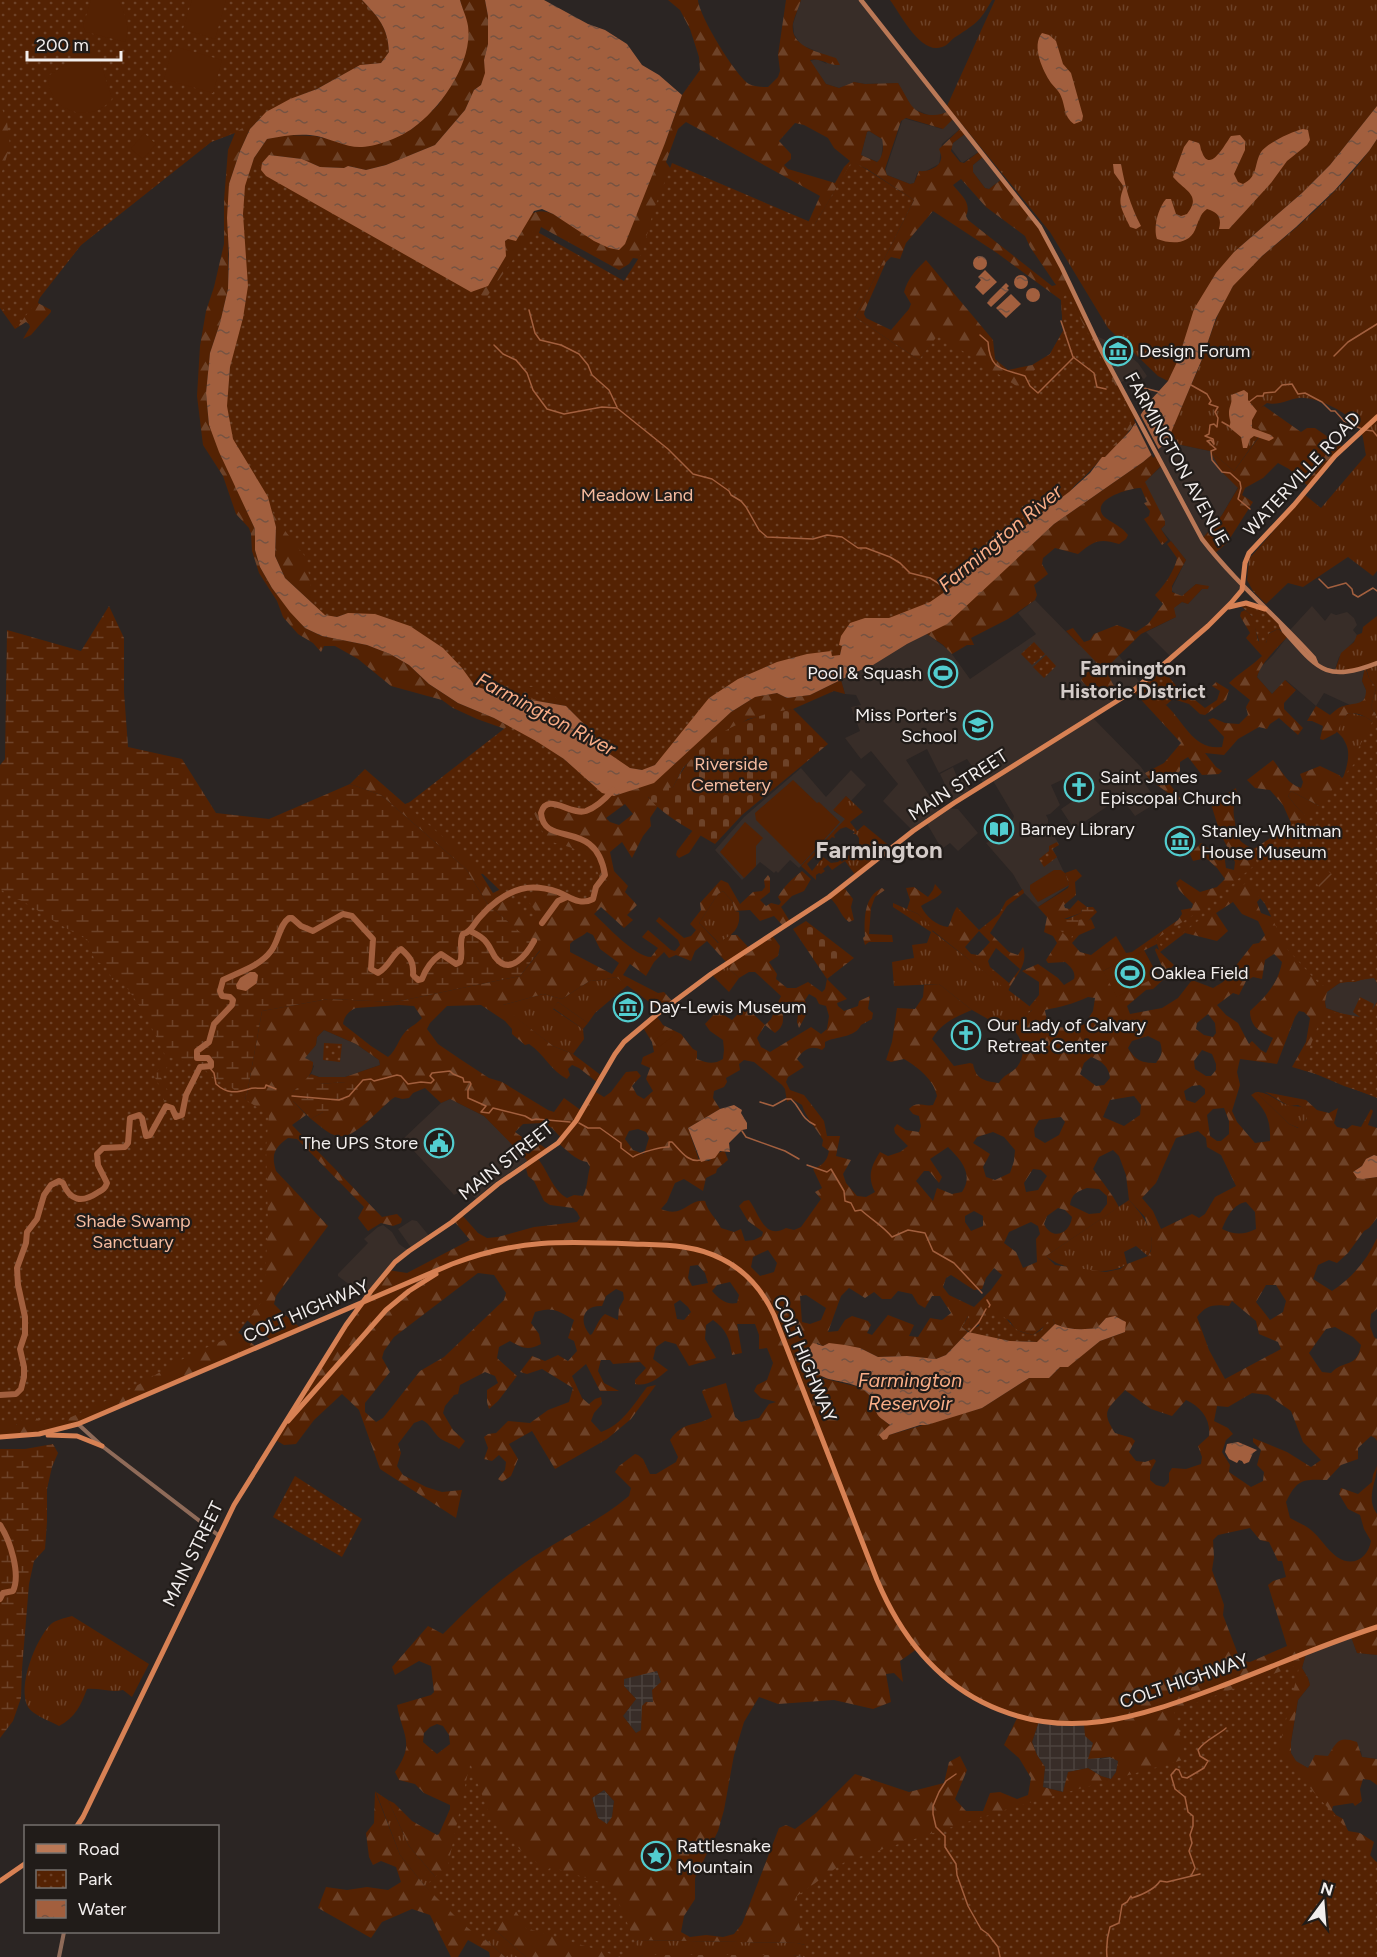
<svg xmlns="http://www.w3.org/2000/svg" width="1377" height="1957" viewBox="0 0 1377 1957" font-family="Figtree,sans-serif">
<defs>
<pattern id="industrial-grid" width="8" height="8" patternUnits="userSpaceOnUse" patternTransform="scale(1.5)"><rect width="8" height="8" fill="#382d28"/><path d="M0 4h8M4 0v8" fill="none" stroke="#4c423d"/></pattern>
<pattern id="grass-tufts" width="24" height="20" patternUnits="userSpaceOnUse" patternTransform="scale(1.5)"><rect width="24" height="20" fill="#542203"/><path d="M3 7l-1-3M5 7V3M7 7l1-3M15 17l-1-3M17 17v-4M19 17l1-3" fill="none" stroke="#6d4228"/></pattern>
<pattern id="forest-firs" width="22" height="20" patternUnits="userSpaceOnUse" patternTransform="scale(1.5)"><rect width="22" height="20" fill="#542203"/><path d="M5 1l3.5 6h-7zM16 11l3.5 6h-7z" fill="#6d4228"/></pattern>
<pattern id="wetland-marsh" width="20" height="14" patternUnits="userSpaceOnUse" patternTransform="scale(1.5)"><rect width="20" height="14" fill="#542203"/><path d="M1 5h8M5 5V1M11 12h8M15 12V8" fill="none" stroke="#6d4228"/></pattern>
<pattern id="cemetery-stones" width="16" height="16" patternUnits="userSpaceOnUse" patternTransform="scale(1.5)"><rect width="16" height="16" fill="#542203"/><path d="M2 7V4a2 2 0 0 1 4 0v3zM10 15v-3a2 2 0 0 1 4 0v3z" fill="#6d4228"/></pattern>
<pattern id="park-dots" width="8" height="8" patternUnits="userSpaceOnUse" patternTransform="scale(1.5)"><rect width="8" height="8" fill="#542203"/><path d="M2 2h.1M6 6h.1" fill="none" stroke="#6d4228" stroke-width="1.8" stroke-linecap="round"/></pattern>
<pattern id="garden-furrows" width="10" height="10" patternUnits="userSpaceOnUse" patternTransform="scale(1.5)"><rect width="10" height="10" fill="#542203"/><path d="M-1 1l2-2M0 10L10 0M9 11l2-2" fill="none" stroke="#6d4228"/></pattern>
<pattern id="water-ripples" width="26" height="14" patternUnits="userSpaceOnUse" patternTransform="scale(1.5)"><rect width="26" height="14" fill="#a25f3e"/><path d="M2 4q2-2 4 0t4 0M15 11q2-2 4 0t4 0" fill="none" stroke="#765342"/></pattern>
</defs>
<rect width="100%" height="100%" fill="#2b2523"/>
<!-- built -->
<g fill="#382d28">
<path d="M801,0H861L948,111L941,116L928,115L912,108L898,83L865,84L854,82L839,88L826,84L810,61L817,59L827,64L816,51L801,45L794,34L793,24Z"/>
<path d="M903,118L942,129L954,118L961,128L942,144L939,164L926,171L917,173L914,183L910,184L887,175L885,172Z"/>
<path d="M869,131L882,139L883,143L881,159L878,162L861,155L867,132Z"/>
<path d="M966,133L980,151L962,163L951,148L953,143Z"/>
<path d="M984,156L1002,179L989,189L985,188L973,172V165Z"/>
<path d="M1094,335L1117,345L1138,363L1147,376L1144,379L1138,375L1119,383Z"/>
<path d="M1167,442L1210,451L1222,472L1238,487L1222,515L1202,539L1243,587L1242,590L1172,658L1146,632L1176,617L1173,608L1182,602L1188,604L1202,589L1209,587L1196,584L1182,596H1179L1171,590L1186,560L1161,529L1165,525L1144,482L1162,466L1155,452Z"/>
<path d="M1035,600L1079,645L1103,635L1141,684L1093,718L1141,767L1150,780L1145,784L1158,802L1135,816L1121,797L1074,829L1061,809L1095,786L1087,776L1079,772L1051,785L1060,805L1050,814L1046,815L1048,819V826L1059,844L1053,849L1070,885L1038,907L1024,893L1013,874L986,843L1009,830L1014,816L992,779L984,784L967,759L939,773L927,749L906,760L940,812L946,808L958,809L978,833L958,851L950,843L943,848L940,846L926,822L913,831L883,801L898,784L871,751L861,759L845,738L860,731L851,707L861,705L856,695L845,694L841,680L865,668L866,665L927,634L949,650L970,679L1036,634L1018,613Z"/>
<path d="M1312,606L1325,621L1331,613L1336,615L1347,612L1354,618L1357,625L1353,630L1357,635L1356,639L1339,657L1334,672L1365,667L1362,681L1366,690V696L1360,704L1350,705L1324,693L1316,706L1286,680L1272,694L1257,677L1260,668L1273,655L1288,636L1289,631Z"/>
<path d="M953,767L957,777L965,781L971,792L954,803L940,774Z"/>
<path d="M801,768L826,797L851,770L866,785L851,801L846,796L834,811L846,819L799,868L790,860L778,873L776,871L774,873L760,862L742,880L715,850L744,817Z"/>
<path d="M1372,976L1377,978V1026L1326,1008L1325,1002L1327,992L1341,982Z"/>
<path d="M324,1030L356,1044L379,1060L380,1065L345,1077H319L311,1074L314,1066L304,1058L316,1045L317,1037Z"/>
<path d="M450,1099L484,1116L528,1160L490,1186L476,1199L465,1190L454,1195L403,1139L441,1103Z"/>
<path d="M412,1220L417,1221L430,1237L412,1249L398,1229Z"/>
<path d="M383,1225L392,1232L399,1244L409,1251L366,1297L338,1276V1274L368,1243L364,1239L378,1227Z"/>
<path d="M1351,1636L1357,1653L1377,1655V1759L1362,1757L1361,1751L1328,1756L1308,1768L1296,1762L1291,1753V1742L1298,1700L1310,1685L1308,1678L1302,1668L1306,1654Z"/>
</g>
<!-- industrial -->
<g fill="url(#industrial-grid)">
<path d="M657,1670L661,1682L653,1702L642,1706L641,1731L636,1733L623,1716L636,1699L624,1686L623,1679Z"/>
<path d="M1039,1721L1084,1724L1100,1759L1110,1757L1118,1761L1116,1772L1111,1779L1101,1776L1088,1768L1068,1772L1064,1792L1043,1787L1045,1767L1037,1755L1032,1742Z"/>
<path d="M604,1790L614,1801L612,1818L606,1825L598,1818L592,1798Z"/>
</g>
<!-- grass -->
<g fill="url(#grass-tufts)" fill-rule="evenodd">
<path d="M890,0H992C980,21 977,23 957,36C951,39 948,46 942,47C921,55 901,15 890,0Z"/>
<path d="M995,0H1377V106L1330,165L1302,193L1234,252L1168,381L1158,376L1108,328L1050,232L947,106Z"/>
<path d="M1377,139V571L1373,576L1348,557L1303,587L1288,583L1266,604L1253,591L1247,580L1249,559L1305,495L1321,508L1366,455C1364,447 1364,435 1359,428C1351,413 1315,396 1299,398C1288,399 1279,406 1267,403C1253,413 1258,418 1262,432L1234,471L1210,451L1167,442C1177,415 1190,389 1201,362C1211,336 1217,309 1233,286C1251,263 1275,246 1297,227C1326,201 1356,172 1377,139Z"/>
<path d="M1377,616V716L1371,707L1376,688L1369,678L1366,668L1334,673L1341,653L1354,642L1357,635L1362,633L1363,627Z"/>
<path d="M1352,713L1366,717L1377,725V892L1295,805L1288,796L1291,791L1327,810C1336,793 1356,760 1345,742C1343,737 1339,734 1336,731L1347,714Z"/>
<path d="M846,796L863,812L850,822L857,831L864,825L892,848L856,876L845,861L832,870L828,865L823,869L825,871L821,874L819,873L816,875V880L801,866L845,819L833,810ZM846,827L855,832L853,834H856L859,838V845L852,853L849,851L850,854L842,862L840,860L838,862L831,863L823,857L812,871L807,864L819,851L822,853L820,849L832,837L835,838L834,835L840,829Z"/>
<path d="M723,891L732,901L735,911L739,912C741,929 732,935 719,943L699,923L718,894Z"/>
<path d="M893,903L918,914L934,929L932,931L1033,1009L1009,1031L972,1010L939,984L894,986L892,962L914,958L912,945L927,943L931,932L893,907Z"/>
<path d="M725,965L739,978L729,992L711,974Z"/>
<path d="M616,977L628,985L595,1013L588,1023L558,1002L553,1009L583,1029L584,1039L573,1054L553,1046L503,1008V1005L543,994L562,999L591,980L597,981Z"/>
<path d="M1256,1092C1270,1092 1276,1102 1288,1105C1298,1108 1297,1104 1308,1110L1307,1119L1299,1128L1289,1124Z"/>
<path d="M1129,1200C1142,1214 1160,1236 1148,1256L1136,1246L1124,1252L1127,1264C1109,1277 1062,1271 1046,1256Z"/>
<path d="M72,1616L149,1664L132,1697L123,1690C111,1693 100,1688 87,1689C81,1705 75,1718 59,1726C50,1721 33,1715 28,1707C17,1687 35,1640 51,1624C56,1620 65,1618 72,1616Z"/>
<path d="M376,1792L388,1800L409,1846L437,1879L526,1957H505L424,1885L400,1855Z"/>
<path d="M638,1940L797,1943L854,1957H802L793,1955H643L640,1957H616Z"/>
</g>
<!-- forest -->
<g fill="url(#forest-firs)" fill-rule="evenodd">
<path d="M0,0H362C378,17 388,27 389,52L266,112L250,129L240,151L229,184L228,289L220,323L210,353L206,393L209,425L255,529V550L260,567L272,588L305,628L322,636L367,645L390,654L409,665L429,684L458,703L494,718L536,741L564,759L585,779L614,796L630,790L703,736L731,712L755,697L777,693L787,698L810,695L841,680L845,694L834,691L793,709L748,719L703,748L683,768L673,787L648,797L658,806L650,818L651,826L643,836L632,858L622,842L610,852L614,871L628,886L625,892L637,905L627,915L633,920L624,928L601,907L594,914C606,925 635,957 651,957L658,948L642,937L648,930L671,950L675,951L680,945L678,940L656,921L659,917L684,938L691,936L696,930L690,924L701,910L700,903L721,880L728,883L740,904L753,892L762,891L765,887L764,880L768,875L770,878V892L760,900L766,906L771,903L779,905L781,902L778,897C784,886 792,879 802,871L811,879L804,891L792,896L781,907L791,923L785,928L774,916L760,921L750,910L735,911L732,901L723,891L718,894L699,923L718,943L731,935H737L750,949L772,935L780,946L778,956L769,962L777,974L776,979L787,988H796L808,982L822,992L825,989L827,979L847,999L837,1003L838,1006L844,1011L858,1006L859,1001L870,996L868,1009L873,1013L872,1019L861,1025C855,1038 836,1036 825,1042V1047L822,1050C811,1045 804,1049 797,1059L804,1067L788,1077L786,1082L790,1090L804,1095L824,1121L827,1136H840L836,1156L851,1160L843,1174L846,1183L857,1196L866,1197L875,1192C867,1177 871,1166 880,1152L888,1156L900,1152L908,1146L895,1133L894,1128L897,1124L906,1130L919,1132L921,1126L919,1116L913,1114L909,1109C917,1100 923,1107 933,1105L937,1096C934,1080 918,1067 904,1059L891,1062L886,1060L892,1042L897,1008L915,1009L923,997L924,985L939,984L972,1010C957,1016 940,1024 932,1039L954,1066L970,1063L973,1064C976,1080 985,1081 999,1083C1004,1074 1011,1074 1017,1067C1027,1054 1023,1039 1012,1028L1032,1010L1029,1007L1039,995V982L1022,971L1038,964L1058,978L1064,985L1074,979C1076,972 1071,967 1065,962L1048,963L1046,960L1057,943L1053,936L1044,932L1047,917L1038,907L1068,888L1069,885L1065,873L1076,869L1082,876L1075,882L1076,895L1064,905L1065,908L1070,909L1078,900L1087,907L1082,909L1081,913L1064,919H1083L1087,921L1091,919L1095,928L1079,935L1072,943L1080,952L1091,955L1116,936L1126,953L1132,952L1178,920L1182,914L1181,910L1192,908L1193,904L1179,890L1176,883L1180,879L1200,892L1217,887L1225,879L1217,868L1206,858L1193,861L1190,854L1201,843L1216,854H1224L1226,868L1234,870L1235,862L1220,833L1211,804L1236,788C1238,799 1235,797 1234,807C1233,811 1234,817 1235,822C1237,840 1239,843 1257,850L1288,830L1291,823L1283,805L1270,790L1255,788L1247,780L1273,760C1282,771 1287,784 1301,788L1303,782L1300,774L1320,766L1339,775L1343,779L1327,810L1291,791L1288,796L1295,805L1312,822L1266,892L1257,902L1261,913L1280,920L1372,976L1355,982H1341L1327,992L1325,1002L1326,1008L1377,1026V1098L1319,1075L1292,1067L1306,1042L1310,1018L1304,1012L1299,1011L1295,1017L1277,1064L1240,1059L1237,1072L1240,1085L1232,1111L1237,1122L1255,1143L1270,1141C1271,1120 1266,1110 1251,1095L1256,1092L1289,1124L1298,1128L1307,1119V1110L1298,1105L1289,1106L1265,1092L1306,1100L1317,1110L1329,1113L1338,1108L1334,1123L1337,1127L1347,1129L1352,1125L1361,1127L1371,1109L1373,1111L1368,1125L1377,1128V1156L1374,1155L1366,1159L1362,1166L1357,1169L1363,1179L1377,1177V1218L1369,1228L1364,1231L1348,1253L1337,1263L1329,1260L1318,1265L1313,1279L1332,1291C1353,1277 1367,1260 1377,1238V1309L1371,1314L1370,1326L1374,1337L1377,1339V1441L1375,1438L1371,1436L1358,1448V1459L1341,1465L1327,1480C1303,1479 1297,1479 1286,1502L1290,1518C1297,1522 1305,1525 1311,1530C1320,1537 1327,1550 1337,1557C1353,1568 1368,1558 1371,1541L1364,1529L1360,1515L1348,1509L1339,1494L1341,1488L1358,1494L1372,1482L1373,1475L1377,1466C1377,1482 1365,1498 1377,1514V1655L1357,1653L1351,1637L1306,1654L1302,1668L1308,1678L1310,1685L1298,1700L1291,1742V1753L1296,1761L1308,1768L1315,1755L1328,1756C1337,1741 1339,1736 1357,1742L1362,1757L1377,1759V1785L1370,1780L1363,1779L1360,1789L1362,1801L1355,1806L1353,1803L1333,1806L1332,1810L1336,1815L1343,1819L1348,1831L1360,1833L1374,1842L1369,1859L1377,1862V1957H854L797,1943L638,1940L616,1957H526L437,1879L409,1846L388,1800L394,1803L412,1821L437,1835L439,1834L450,1809V1805L424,1793L415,1784L399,1780L395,1772C416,1742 402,1735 397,1705L431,1695L434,1692L431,1666L419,1661L395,1675L392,1667L428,1626L443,1634C473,1604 506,1573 543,1551C572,1533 603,1518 629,1496L631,1488L615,1472L619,1466L635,1454L638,1455L643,1459L650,1474H656L676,1462L678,1457L670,1440C684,1420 696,1427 712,1417L702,1392L703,1390L726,1383L735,1417L741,1422L759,1418L769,1404L776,1402L761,1398L754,1391L757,1385L767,1380L773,1363L767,1348L759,1349V1335L755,1324H737L742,1353L732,1355C730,1339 726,1329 713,1320L706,1325L705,1339L716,1358L689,1366L676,1344L665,1341L656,1347L653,1359L668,1370C658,1378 648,1387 635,1384V1380L646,1368L640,1362L613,1364L610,1360H601L598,1371L604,1383L619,1391H600L586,1364L572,1376L582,1398L589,1404L595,1399L601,1397L602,1404L594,1413L591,1421L601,1432C622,1425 634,1404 647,1387L656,1385L631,1419L607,1439L555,1469L532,1431L509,1444L518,1459L511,1476L502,1482L498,1479L505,1470L506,1462L499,1455L492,1461L484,1459L488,1448L484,1437L488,1434L496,1433L508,1421L530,1423L548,1410L569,1402L573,1388L542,1369L527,1374L520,1372L532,1356L545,1361L558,1355L568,1361L577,1351L574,1341L568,1338L574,1320C559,1311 553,1306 535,1312L531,1323L539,1334L541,1344C528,1351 522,1348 510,1341L499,1347L497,1358L517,1376L498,1401L489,1409L487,1402V1390L498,1383L495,1376L485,1372L460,1385L458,1394L454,1395L445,1406L443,1413L453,1430L465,1441L459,1449C454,1444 447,1443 441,1439C433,1433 431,1424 422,1420L414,1423L398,1444L401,1453L397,1466L403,1475L426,1487L442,1492L462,1490L456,1518L380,1469L359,1410L342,1394L314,1420L296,1444L284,1445L274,1439L336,1340L388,1270L407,1273L470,1240L454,1221L462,1215L478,1233L487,1238L498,1237L534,1227L577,1222L580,1218L577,1212L573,1208L550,1205L544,1201L534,1181L528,1176L525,1165L527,1160L484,1116L450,1099L441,1103L425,1088L413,1093L409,1098L402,1099L395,1097C380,1106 354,1144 334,1135C326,1132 318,1124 311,1119L323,1112L346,1082L319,1084V1077H345L380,1065L379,1060L356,1044L324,1030L317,1037L316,1045L305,1058L313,1062C314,1075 302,1084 293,1092V1101L306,1115L292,1125L382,1217L397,1214L402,1219L401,1223L393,1226L381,1223L368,1231L358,1218L364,1207L297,1139L288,1138C274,1148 271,1155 276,1171L328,1226L276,1296L274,1304L284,1314L302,1329L273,1342L236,1311L245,1200L246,1097L239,1124L224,1321L258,1348L61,1429L0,1437V1425H16L176,1213L247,1094L262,1011L328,999L395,1002L520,976L540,951L487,903L466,869L381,795L350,784L365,769L405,804L413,801L511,731L477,719L453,708L442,700L391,686L358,659L335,646H324L321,652L313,643L298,634L283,617L277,601L259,573L252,551L251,534L249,528L236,514L223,476L203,445L197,396L200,346L206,311L214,287L224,244V200L228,150L235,133L211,142L81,245L40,296L38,303L51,310V312L31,335L23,339L30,327L29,324L26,322L15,329L0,308ZM625,804L633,814L619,825L610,822L606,818ZM487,873L501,889L493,893L481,874ZM1233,902L1242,914L1258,921L1265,935L1259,943L1253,944L1223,982L1213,988L1192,980L1178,998L1162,1008L1130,1014L1127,1006L1146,990L1153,989L1164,979L1166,973L1174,965L1160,952L1185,933L1217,941L1228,931L1216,913ZM587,932L593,935L600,949L619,963L612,974L570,952V944C575,938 581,938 587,932ZM707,941L727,963L725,965L739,978L749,972H755L781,996L771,1019L765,1025L740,1002V1012L732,1020L717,1011L705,1024L710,1031L723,1040L724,1050L723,1059C713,1065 707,1063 697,1059V1051L693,1049L681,1034L663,1025L656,1015L642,1026L652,1042L654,1052L643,1057L641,1064L650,1068L646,1079L653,1091L644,1099L637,1095L632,1086L641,1076L637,1071L626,1072L611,1092L604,1097L594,1091L582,1111L564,1098L554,1112L548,1110L502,1082L489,1078L460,1059L438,1044L427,1029L430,1023L447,1006L481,1005L505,1021L512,1029V1034L525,1045L529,1044C544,1054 551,1071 567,1079L570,1075L568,1069L572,1065L579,1068L598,1083L602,1076L573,1054L553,1046L504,1008L503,1005L543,994L562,999L591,980L597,981L616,977L661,1011L673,1002L664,992L658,993L623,975L630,964L646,976L654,962L664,952L669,958L676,955L691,961L695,951ZM1157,944L1159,950L1156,948L1155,950L1164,971L1158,976L1103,971ZM1274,954L1282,962C1278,984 1266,996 1250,1011C1250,1027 1260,1032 1273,1038L1266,1053L1261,1050L1252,1041L1249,1044L1238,1023L1226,1015L1217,1005L1233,993L1239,995L1246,981L1253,977L1262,979L1265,960ZM809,994L816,998L819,1004L826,1006L829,1016L827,1029L821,1034L811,1027L770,1052L761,1047L757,1038L765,1025L775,1033C789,1022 779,1016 785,1002L792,1003L799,1007L797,1022L799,1028L808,1011L805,1000ZM1088,997L1095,998L1093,1011L1085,1024C1070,1029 1047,1032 1045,1010C1060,1007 1073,1004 1088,997ZM399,1005L414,1006L422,1018C417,1024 411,1026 406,1031C398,1039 397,1050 388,1057L371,1046L343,1024C344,1016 349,1011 356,1008ZM1208,1014L1215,1023L1216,1033L1213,1037L1204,1035L1196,1029L1197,1023ZM1148,1036L1160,1042C1163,1052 1162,1055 1156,1063C1141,1063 1135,1060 1128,1048L1132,1041ZM1202,1050L1212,1054L1216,1064V1070L1211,1076H1206L1195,1069L1194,1061ZM1091,1057C1102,1061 1109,1067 1110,1078L1104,1085L1096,1086L1080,1074L1084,1063ZM744,1060L754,1062L782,1085L785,1089L787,1102L792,1099L802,1105C806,1118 816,1128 823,1140L822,1146L829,1151C827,1161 823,1165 813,1169L822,1188L815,1192L821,1199L801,1227L794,1230L786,1228C764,1240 760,1215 749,1200L744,1201L739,1206L748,1221L763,1232L762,1236L754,1240L745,1241L741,1229L734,1232L721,1228C716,1218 708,1212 705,1201C688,1198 684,1219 661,1209L667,1202L675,1183L684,1179L703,1191L706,1178L716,1173L717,1169L728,1160L725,1152L723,1151L718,1153L709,1161L699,1160L688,1128L720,1109L713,1098L714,1091L724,1087L727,1082L726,1078L740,1070L739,1064ZM1200,1085L1205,1089V1094L1195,1103L1186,1100L1184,1091L1192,1086ZM1134,1096L1141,1105L1140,1115L1124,1126L1103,1117L1110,1100ZM1224,1108L1229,1121V1134L1221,1141H1217L1210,1136L1207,1115L1213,1109ZM1061,1117L1065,1122L1059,1135L1045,1143L1035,1137L1034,1129L1039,1120ZM543,1123L552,1128L562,1139L558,1143C567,1150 575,1160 587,1162L590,1167C587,1178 588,1186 583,1196L574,1195L567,1198C552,1190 548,1170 537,1158L548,1150L534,1140L525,1139L515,1132L523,1124ZM638,1129L646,1132L649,1138L644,1154L633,1150L625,1139L629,1131ZM1198,1131L1206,1138L1207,1147L1221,1155L1236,1186L1215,1197L1205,1214L1199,1218L1192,1214L1161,1229L1153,1211L1142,1198L1156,1183L1176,1138ZM993,1132L1004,1137L1015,1150L1014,1161L1010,1173L995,1180L986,1177L983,1167L990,1154L973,1143L977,1137ZM948,1147C961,1160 974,1174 962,1192L952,1194L937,1188L933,1201L916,1181L924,1171H929L939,1183L942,1177L930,1159ZM1113,1150L1119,1156L1126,1175L1129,1200L1145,1217L1152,1240L1151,1251L1148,1256L1127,1264L1120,1269L1106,1272L1055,1265L1046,1256L1119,1207C1112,1193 1102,1182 1093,1169L1099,1157ZM1033,1169L1041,1170L1047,1176L1038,1190L1026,1192L1024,1183ZM1087,1188L1099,1189L1107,1196V1204L1100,1213L1089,1214L1070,1205C1071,1194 1078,1191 1087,1188ZM1246,1202L1255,1212L1256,1229C1243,1235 1235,1235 1222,1229C1227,1217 1233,1204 1246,1202ZM1058,1208L1065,1210L1072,1217C1070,1234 1052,1241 1044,1224L1047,1216ZM974,1211L983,1216V1226L971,1231L965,1222V1216ZM1031,1222L1038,1226L1040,1234L1036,1239L1037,1262L1023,1268L1016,1252L1004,1243L1009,1232ZM768,1250L777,1263L774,1272L760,1276L751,1267L753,1257ZM698,1265L705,1273L708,1283L692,1286L688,1278L690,1266ZM994,1268L1002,1275L991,1290L974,1307L949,1295L943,1287L946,1278L951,1275L974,1290L982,1289L986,1278ZM478,1273L494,1275L506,1293L504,1300L444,1357L420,1371L383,1418L376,1422L365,1412V1403L390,1372L382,1358L384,1351L394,1337ZM730,1282L739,1295L737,1303C726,1305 719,1299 712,1291L717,1285ZM1266,1285H1276L1286,1301L1283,1312L1270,1320L1256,1302ZM849,1288L865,1298L874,1292L882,1299H891L898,1291L912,1294L918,1304L925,1308L932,1296H940L951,1313L942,1320L930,1318L918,1337L909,1336L914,1325L888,1315L872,1335L867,1333L871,1325L868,1321L852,1316L845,1320L838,1331L828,1332L841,1296ZM616,1289L623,1292L624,1299L619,1308L618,1320L605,1314C598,1320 597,1326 592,1334L590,1335C578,1321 583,1305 602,1306L606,1296ZM806,1295L826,1308L821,1320L810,1324L802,1322L800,1296ZM680,1300L688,1307L691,1312L684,1320L677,1319L674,1304ZM1232,1301L1256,1321L1259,1334L1278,1342L1281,1349L1225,1379L1209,1350L1197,1317C1206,1305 1214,1304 1229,1306ZM993,1315L1009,1320L1016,1330L1033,1335L1053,1319L1055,1324C1069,1330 1082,1330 1097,1328L1106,1318L1125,1332L1100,1341L1068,1366L1060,1367L1049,1378H1029L982,1408L889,1435L890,1425L881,1418L875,1410L876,1401L862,1388L822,1378L817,1343L823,1346L827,1344L860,1348L878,1357L907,1356L936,1359L946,1355L968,1332L962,1327L968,1316L970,1326L973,1328ZM1335,1327L1353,1337L1361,1345C1357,1369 1344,1359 1331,1373L1322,1372L1309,1353L1326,1329ZM1125,1390L1151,1409L1172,1416L1186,1400C1201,1407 1211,1419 1209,1436L1198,1446L1202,1457L1201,1464L1186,1469L1172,1468L1169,1473V1482L1164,1487L1156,1485L1150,1480V1472L1156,1461L1154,1459L1145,1462L1136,1461L1129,1452L1135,1441L1132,1438L1115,1433C1100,1410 1108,1409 1125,1390ZM1252,1393L1268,1395L1291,1411L1303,1442L1321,1460L1311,1467L1287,1452L1253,1438V1442L1261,1450L1257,1465L1264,1472L1263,1481L1251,1487L1229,1472L1230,1465L1222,1452L1226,1440L1233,1434L1228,1428L1214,1421L1217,1406L1228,1407ZM1250,1528L1260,1540L1269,1542L1278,1561H1282L1286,1577L1273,1581L1268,1585L1287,1646L1250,1662L1243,1661L1239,1657L1223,1615L1224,1605L1212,1570L1214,1557L1213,1540L1218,1535ZM917,1649L957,1687L996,1708L1018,1716L1004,1745L1019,1758L1031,1778L1028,1795L1017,1799L1000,1792L990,1793L983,1811H966L955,1799L967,1770L960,1756L949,1762L944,1783L909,1792L855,1774L816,1813L795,1829L786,1825L779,1828L742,1924L734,1934L723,1937L706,1935L690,1937L681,1932L684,1916L695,1899V1878L718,1831L724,1810L734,1755L744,1722L759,1697L778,1704L834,1700L873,1709L891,1702L886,1674L894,1673L903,1682L900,1661ZM657,1671L661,1682L652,1690L653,1702H646L642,1706L641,1730L636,1733L623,1716L636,1699L624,1686V1679ZM1039,1721L1084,1724L1085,1736L1093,1743L1088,1759L1110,1757L1118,1761L1116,1772L1111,1779L1101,1776L1088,1768L1068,1772L1063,1792L1043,1787L1045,1767L1037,1755L1032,1742ZM437,1724L443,1726L449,1735L450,1744L437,1754L423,1742L424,1733L430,1727ZM604,1790L614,1801L612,1817L607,1824L598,1818L592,1798Z"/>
<path d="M460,0H485L488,16V44L484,60L486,73L481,85L474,90L465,110L435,145L386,165L366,170L349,166L344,168L320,167L302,159L269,155L504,252L505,241C523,228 527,203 553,214L665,143L682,95L700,70L699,57L690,29L680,10L668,0H698C699,16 736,76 749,84C755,87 761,87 768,87L778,77L780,71L778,55L786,0H801C799,7 795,15 793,23C789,47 819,52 836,58L840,65C829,66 820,57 810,60L826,84L839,88L854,82L865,84L898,83C903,90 906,98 911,105C919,116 938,118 948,111L954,118L943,129L906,118L901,121L885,169L887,175L910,184L914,183L919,171C926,172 940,168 941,159C942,156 940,152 939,149L961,128L966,133L953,143L951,151L960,162L964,163L980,151L984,156L973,165V172L985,188L989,189L1002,179L1040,227L1138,419C1128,433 1117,446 1105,457H1102C1081,484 1055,501 1030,522C998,548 968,577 933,600C907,618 870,632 842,646L840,655L832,656L830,651L627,768L566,706L502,695L475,686L462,668L348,613L337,617L325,615L285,578L275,556L276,527L227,406L245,186L254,158L267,139L286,135L315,136L361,147L412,129L438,105L454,81L468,27ZM686,122L820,196L795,252L548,323L526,271L541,227L619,270L629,264L633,258L652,261L677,178L666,162L678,129ZM795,123L804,125L828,138L834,148L850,161L844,167L835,183L788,169L784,165L791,159V154L779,141ZM869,131L882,139C884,146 883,158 877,162L861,155L867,132ZM852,162L867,169L914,200L855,317L919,360L938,335L842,463L815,224ZM961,179L986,207L1025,236L1030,247L1056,285L1052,286L968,220L966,216C972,203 961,195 953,185ZM933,211L997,253L1061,300L1063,331L1050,354L1032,365L1008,370L995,359L993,340L926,260C916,270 908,278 904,292L911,304L909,309L891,330L866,318L864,314L865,310L886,262L891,257L900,259L906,243Z"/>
<path d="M1264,406L1301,432L1307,428H1315L1344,448L1309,487L1289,469L1278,463L1263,478L1245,488L1242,495L1253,502L1227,543L1214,554L1202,539L1222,515L1238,488L1222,472L1210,451L1234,471L1262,433L1253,420L1259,409Z"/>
<path d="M1155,452L1162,465L1145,482L1165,521V525L1161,529L1168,540L1162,545L1144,519L1149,516L1150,511L1144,503L1147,502L1141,488C1131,488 1093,498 1102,514C1105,520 1121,525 1128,535L1126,539L1119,544C1099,538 1094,541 1078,554L1055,548L1043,558L1042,564L1048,574L1034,585L1037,595L1035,600L1008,619L971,638L974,645H967L952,654L943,645L927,634L947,623L1054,524L1143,462Z"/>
<path d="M1171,541L1186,560L1172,586V592L1182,596L1196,584L1209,586L1208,589H1202L1188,604L1182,602L1174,608L1176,617L1141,634L1105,669L1115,688L1099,699L1081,680L1096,662L1066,631L1073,628L1084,642L1090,640L1094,634L1117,625L1136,632L1148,624L1163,604L1155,595C1164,586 1175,570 1177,558L1167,544Z"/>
<path d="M1245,610L1253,617L1258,641L1266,643L1268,634L1278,629L1288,636C1278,647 1261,663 1257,677L1272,694L1285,680L1296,690L1284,703V709L1303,728L1298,735L1279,718L1270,724L1267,729L1259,727L1238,739L1224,755L1205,753L1216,767L1222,771L1219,774L1202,775L1188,757L1180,762V771L1168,782L1181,799L1178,800L1150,780L1145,773L1164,763L1181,743L1133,691L1138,687C1147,693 1159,698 1167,706C1184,722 1194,751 1222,747L1224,737L1208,720L1213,718L1225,723L1239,724L1248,715L1246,707L1250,700L1229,683C1239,673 1252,666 1262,656L1246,638L1250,633L1240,616L1241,612Z"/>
<path d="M1365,667L1369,678L1376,688L1371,707L1377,716V725C1368,718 1359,711 1347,714L1336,733L1323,740L1320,739L1323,726L1312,721H1307L1316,706L1330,715C1335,711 1338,707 1344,706C1356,702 1366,706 1366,690L1362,681Z"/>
<path d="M1216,682L1229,690L1226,700L1205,715L1200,714L1189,704L1173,699L1177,695L1190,696L1205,708L1217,700L1220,691L1212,686Z"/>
<path d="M693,830L701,835L689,853L679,858L676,855L677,851Z"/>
<path d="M935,884L942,892C937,899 928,901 921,906C925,916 937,926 948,927C952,920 952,914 957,907L979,930L999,914L1006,901L1023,889L1024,893L1007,906L990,933L1009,952L1018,955L1023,947C1029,965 1015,975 1008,991L932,930L933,929L918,914L907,909L910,900L906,888L914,887L928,897L933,890ZM979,931L990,942L978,955L971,954L965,947ZM996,948L1020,969L1009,983L990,967L988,961Z"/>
<path d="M843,886L853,899L851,907L854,920L849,922C840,916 839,905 829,897Z"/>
<path d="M882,888L885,890L875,897L871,908L869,934L892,935L893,942H869L865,945L863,938L865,936C864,919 864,896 882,888Z"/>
<path d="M558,1002L588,1023L583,1029L553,1008Z"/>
<path d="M375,1791L400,1855L424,1885L505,1957H490L489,1952L468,1940L458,1957H451L430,1915L412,1909L382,1922L371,1938L318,1908L326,1887L347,1890L367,1887L388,1890L401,1882L396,1867L381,1861L373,1865L369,1857L366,1833L374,1823Z"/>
<path d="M643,1955H793L802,1957H640Z"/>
</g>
<!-- wetland -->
<g fill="url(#wetland-marsh)">
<path d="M109,606L124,638V692L128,747L182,759L216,813L269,819L350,784L381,795L466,869L487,903L540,950L520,976L395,1002L328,999L262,1011L247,1094L88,1367L16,1425H0V765L5,759L7,630L81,651Z"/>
<path d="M1087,907H1093L1097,912L1087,922L1083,919L1079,920L1077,929L1072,938H1068L1060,930L1059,923L1081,913L1082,909Z"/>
<path d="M311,1074L319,1077V1084L346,1082L357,1086L358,1091L332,1115L323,1112L311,1119L293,1101V1092Z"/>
<path d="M53,1444L58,1453L52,1467L47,1489V1522L45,1549L34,1561L29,1584L22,1669L21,1698L13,1721L0,1738V1449H25Z"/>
</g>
<!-- cemetery -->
<g fill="url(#cemetery-stones)">
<path d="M793,709L828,744L742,815L715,844C694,831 658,814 646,793L673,787C697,739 740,716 793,709Z"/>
<path d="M806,921L854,958L827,979L793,929Z"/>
</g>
<!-- park -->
<g fill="url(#park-dots)">
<path d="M0,0H361L386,35L389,52L381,63L360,65L317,89L290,99L236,132L211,142L81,245L17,327L0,305V178L10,146L7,122L0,103Z"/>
<path d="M252,160L286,184L486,298L534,230L624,281L642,253L654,209L672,163L815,224L852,161L866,169L914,200L855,317L919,360L938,335L1018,387L1050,354L1063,331L1061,300L1067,293L1133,419L1124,434L1091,469L1083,474L1066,497L1059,503L1053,502C1045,509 1036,510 1027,516C1017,522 1011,531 1000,536L998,545L988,551L949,587L938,604L845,633L838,655L836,657L688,731L655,765L643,770L627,768L611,756L576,714L558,699L538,687H527L549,698L551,702C531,704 515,684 495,692L481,684L471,683L415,631L391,619L385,621L380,620L379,615L361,610L353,615L336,613L332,619L315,612L314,597L310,592L311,582L304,555L286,532L241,466L225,415L242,262L243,191Z"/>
<path d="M1246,603C1261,608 1277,614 1284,631L1278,629L1269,633L1265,645L1260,644L1255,628L1251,624L1253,617L1240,605Z"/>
<path d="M1034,642L1045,654L1032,665L1021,654Z"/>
<path d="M1046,655L1056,666L1044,678L1033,667Z"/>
<path d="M1161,667L1181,692L1166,705L1138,687Z"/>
<path d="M1377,713V983L1374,978L1321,986L1287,949L1265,904L1247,882L1183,933L1161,946L1156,939L1204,908L1257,863L1252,850L1318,807L1354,764L1358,749Z"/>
<path d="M509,725L542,743L584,775L597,796C594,809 577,814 565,812C556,811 550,807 541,807L534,813L545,837L549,841C574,849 594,850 600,880C597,885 595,892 590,896C578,905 549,884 530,893L529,902L536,912L534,923L458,850L406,805Z"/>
<path d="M1057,842L1059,845L1052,849L1057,857L1044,867L1039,859L1049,851V846Z"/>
<path d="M0,889C12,898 22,900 34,908C51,920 69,930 88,940L95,962L106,964L112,980L122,976L125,985L145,1014L165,1055L162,1067L153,1074L163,1092V1100H168V1091L159,1074L167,1068L169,1057L184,1061L197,1062L212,1077L232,1088L249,1102L269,1115L266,1147L268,1222L264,1299L237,1334L190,1355L129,1390L67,1419L42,1424L37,1418L0,1424Z"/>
<path d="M1360,997L1374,1004L1372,1010L1377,1002V1097L1344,1086L1302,1068L1323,1013L1334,1012L1360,1017L1353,1012Z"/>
<path d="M324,1043L342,1044L340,1062L323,1060Z"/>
<path d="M991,1314C1005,1313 1006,1320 1015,1328C1019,1332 1027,1333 1033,1335L1041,1330L1050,1318L1053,1319L1055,1324L1038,1342C1014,1341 980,1342 962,1327L969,1315L970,1326L974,1328L979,1326L980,1320Z"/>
<path d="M295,1476L362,1519L342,1557L273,1517Z"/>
<path d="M1300,1664L1278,1752L1377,1863V1957H809L798,1921L797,1896L846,1861L1011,1808L1186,1759L1174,1711Z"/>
<path d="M470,1763L488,1811L516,1846L547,1871L551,1867L612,1886L637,1947L625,1957H621L526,1928L514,1908L484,1941L463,1924L425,1886L448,1865Z"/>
</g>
<!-- garden -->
<circle fill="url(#garden-furrows)" cx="1325" cy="880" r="9"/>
<!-- pitch -->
<g fill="#542203">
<path d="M91,0H117L119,2C126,16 130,27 125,42L86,32L83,26Z"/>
<path d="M192,0H226L215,39L183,29Z"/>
<path d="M173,46L222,60L213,93L164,79Z"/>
<path d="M92,52L99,58L112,99C90,126 47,111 48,76L80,55Z"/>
<path d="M144,133L156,144L143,159L131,149Z"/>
<path d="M793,780L817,803L819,802L840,822L801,865L756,820L755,813Z"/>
<path d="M745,822L763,838L756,846V866L744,878L720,852Z"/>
<path d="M1054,870H1061L1065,873L1069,885L1038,902L1030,891V885Z"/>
<path d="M1144,950L1158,976L1117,997L1103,971Z"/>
<path d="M667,1030L673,1036L659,1047L654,1041Z"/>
</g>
<!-- water -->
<g fill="url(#water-ripples)">
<path d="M362,0H460C462,8 467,18 468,26C473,62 441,108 413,128C401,137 378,146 362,147C347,148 331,139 317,136C301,133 283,136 267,139L254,158L245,186L243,214L248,286L243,318L230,367L227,406L233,439L268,497L276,527L275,556L285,578L325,615L337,617L348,613L375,614L410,626L443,648L462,668L475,686L502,695L566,706L584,724L608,753L630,768L642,770L655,765L709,698L738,679L777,662L807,654L831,651L832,656L840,655L842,646L839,645L841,636L850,623L865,618H889L930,602L959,582L1037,516L1069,492L1090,473L1102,457H1105L1130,431L1149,402L1168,381L1178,360L1194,309L1216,273L1234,252L1302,193L1330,165L1377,106V139L1369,151L1335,190L1296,227L1262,256L1233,286L1216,318L1202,359L1167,442L1143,462L1054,524L947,624L907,644L873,665H866L865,668L810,695L787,698L777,693L755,697L731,712L654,783L614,796L602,793L564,759L536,741L494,718L458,703L429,684L409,665L390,654L367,645L322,636L305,628L290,612L272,588L260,567L255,550V529L219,452L209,425L206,393L210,353L220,323L228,289L229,254L227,218L229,184L240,151L250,129L266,112L290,99L317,89L360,65L381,63L389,52C388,27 378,17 362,0Z"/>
<path d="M485,0H544L588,24L605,30L627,44L642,65L659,75L682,95L665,143L625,244L619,250L609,248L594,241L553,214L542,209L534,211L516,241L508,239L505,241L506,256L488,286L471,292L266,176L261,170L262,163L269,155L302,159L320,167L344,168L348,166L366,170L386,165L435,145L465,110L474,90L481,85L485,73L484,60L488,44V16Z"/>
<path d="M1042,33L1049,35L1056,41L1063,64L1071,73L1083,116L1082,121L1074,124C1063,116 1066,106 1060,94C1058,90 1054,87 1051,83C1043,71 1031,46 1042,33Z"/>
<path d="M1303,129L1308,130L1310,140L1307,145L1287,161L1271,183L1229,229H1219C1222,218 1218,212 1207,209C1199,215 1199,221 1195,230C1188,245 1171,244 1157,239C1153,228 1158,208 1166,199H1171L1176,214L1181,216L1187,214C1202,195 1185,191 1173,177L1184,147L1189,140L1199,143C1201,146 1200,149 1202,152C1210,175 1226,142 1231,136L1240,135L1245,141V150L1234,174L1238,182L1243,184C1258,177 1254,164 1261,152C1267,143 1293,131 1303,129Z"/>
<path d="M1113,164H1121C1125,186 1130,205 1141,226L1136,229L1130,227C1123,211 1116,204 1124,187L1114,173Z"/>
<circle cx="980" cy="263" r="7"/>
<path d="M985,270L997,282L983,295L975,287L981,280L978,277Z"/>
<circle cx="1021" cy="282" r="7"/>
<path d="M1006,283L1009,286L1007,288L1009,290L991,307L987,303L989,300Z"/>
<circle cx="1033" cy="295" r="7"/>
<path d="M1011,294L1021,304L1006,318L996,308Z"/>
<path d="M1244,390L1248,393V400L1257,411L1252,420V428L1271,435L1274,438L1269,441L1254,436L1250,439L1247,448H1243L1241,437L1229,427C1232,421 1229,420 1229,413C1229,406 1233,403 1231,395Z"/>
<path d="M250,972H255L258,975L257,983L246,991L237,989L236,985L240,978Z"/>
<path d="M734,1105L742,1110L741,1113L747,1123V1129L742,1130L729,1143L730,1152L720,1151L715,1158L701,1162L688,1128L720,1109Z"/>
<path d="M1374,1155L1377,1156V1177L1363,1179L1357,1178L1353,1172L1362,1166L1366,1159Z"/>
<path d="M1115,1316L1126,1322L1125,1332L1100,1341L1068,1367H1060L1049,1378H1029L982,1408L927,1425H920L889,1435L887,1439L883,1440L879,1435L890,1425C879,1416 874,1416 876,1401C871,1397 866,1391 861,1388C836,1375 814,1388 807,1350L813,1343L823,1346L829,1343L845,1345L860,1348L878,1357L907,1356L936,1359L946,1355L968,1332L1010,1341L1037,1342L1055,1324C1069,1330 1082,1330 1097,1328L1106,1318Z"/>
<path d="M1238,1442L1257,1450L1253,1453L1249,1462L1244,1464L1242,1461L1239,1460L1237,1463L1229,1459L1225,1452L1227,1444Z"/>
</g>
<!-- pier -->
<path fill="#2b2523" d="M1139,412L1160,452L1153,458L1134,420Z"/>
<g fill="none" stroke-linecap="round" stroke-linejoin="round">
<!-- stream -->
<g stroke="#a25f3e" stroke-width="1.5">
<path d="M529,310L535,333L540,340L561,345L579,354L588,365L592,375L609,390L617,407"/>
<path d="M1061,321L1073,357L1094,373L1097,387L1106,389"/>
<path d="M980,335L988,342C990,371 1002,368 1025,376L1030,386L1038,393L1074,357"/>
<path d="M494,345L503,354L516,360L527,373L533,390L547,409L564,414L602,407L617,408L668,449L693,474L712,479L729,491L731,495L741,501L746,507L759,530L767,537L813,539L827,535L842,537L858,548H866L890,557L900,563L910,573L930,578L949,590"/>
<path d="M1334,356L1348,342L1377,324"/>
<path d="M1132,385L1160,392"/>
<path d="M1191,385L1207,394L1211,401L1209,404L1218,407L1215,412L1218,418L1217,427L1214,424L1210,425L1209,434L1205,436L1213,439L1214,444L1211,440L1207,441L1216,449L1211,451L1212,460L1222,472L1230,473L1240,482L1241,488L1238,499L1250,509"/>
<path d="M1249,402L1257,396H1263L1264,393L1275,392L1282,385L1292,384L1298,394L1305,393L1322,402L1331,411H1335L1344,421L1362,429"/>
<path d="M1222,422L1229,426"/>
<path d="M1366,430L1373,431L1377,436"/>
<path d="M1319,579L1328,588L1346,583L1352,589L1353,594L1358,597L1373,588L1377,591"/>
<path d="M209,1067L214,1073L216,1084C227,1094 236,1093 249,1089C254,1087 259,1089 265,1088L266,1085L276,1089"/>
<path d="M292,1096L339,1100L349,1096L363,1080L371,1079L374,1081L397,1075L401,1076L408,1084L421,1082L431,1083L434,1080L430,1076L432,1073L450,1071L453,1074L463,1078L464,1082H470L471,1084L468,1090V1098L486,1106L481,1112L489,1113L493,1108L525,1116L532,1120L536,1119L570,1122"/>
<path d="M760,1102L773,1106L786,1099H791C802,1109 800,1118 815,1125"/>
<path d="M579,1123L588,1128H600L621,1143V1148L633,1157C639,1153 663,1146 669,1147V1142H672C681,1151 688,1163 701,1160"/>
<path d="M742,1131L746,1137L785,1151L799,1159"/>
<path d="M807,1165L827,1172L831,1169L844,1191L845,1201L851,1203L855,1211L861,1210C872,1220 883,1226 892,1237L908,1230L925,1233L933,1251L954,1263L982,1293"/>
<path d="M987,1300L990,1305L989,1307"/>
<path d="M970,1332L979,1322L986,1309"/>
<path d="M956,1774L946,1781L939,1792L933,1806V1814L936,1827L945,1836V1847L956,1864L957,1875L968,1906L981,1929L988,1934L998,1947L1000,1957"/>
<path d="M1191,1876L1195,1868L1189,1851L1192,1843L1190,1835L1193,1826V1816L1188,1812L1185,1797L1175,1789L1171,1775L1176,1769L1179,1770L1182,1777L1187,1778L1204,1768L1208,1761L1200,1756L1198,1750C1206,1739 1217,1736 1226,1728"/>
<path d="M1107,1957C1106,1947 1107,1937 1110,1927L1119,1923L1122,1905L1127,1902L1131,1896L1132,1898C1141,1895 1155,1889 1160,1881L1167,1882L1200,1874"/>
</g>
<!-- river -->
<g stroke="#a25f3e" stroke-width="6">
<path d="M542,923L558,901L567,897"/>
<path d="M470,931C474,933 479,935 482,938C489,943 491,951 495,957C510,977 527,954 534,941"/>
<path d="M0,1395L16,1394L21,1389L24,1377V1367L20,1349L25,1334V1317L18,1285L17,1268L26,1243L27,1232L37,1219L44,1195L51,1185L59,1181L63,1183C70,1201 82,1203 97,1193C102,1190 105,1189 107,1183L98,1165L97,1154L103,1148L125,1147L128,1143L130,1118L139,1115L142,1118L146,1136L150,1135L166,1106L172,1108L176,1117L182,1115L186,1095L200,1067L211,1066V1062L208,1058H197V1051L209,1042L214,1024L232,1005L233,1000L230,997L222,996L220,991L223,980C239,972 260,966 271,951C279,941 279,925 289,918H292L301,926L313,931L343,914L352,916L373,939L371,969L378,973C390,966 392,954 401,949C410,957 414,962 413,975L418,980L422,979C426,968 432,960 441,954L456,964L460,962C464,953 458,943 463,934C471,932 473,925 479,918C489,906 505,893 521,889C533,886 546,888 558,892C570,897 580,906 593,899L596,887L605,875C596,817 544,849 541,813C547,791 571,816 586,811C597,807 606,798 613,790"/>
<path d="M0,1525C10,1540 21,1574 13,1591L3,1593L0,1599"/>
</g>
<!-- secondary -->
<g stroke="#8f6b59" stroke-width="4">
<path d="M78,1424L102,1446L218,1535"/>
<path d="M59,1957L64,1932"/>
</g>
<!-- primary -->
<g stroke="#ba7856" stroke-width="4.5">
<path d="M861,0L1040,227L1062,268L1101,350L1202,539C1236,583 1277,617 1314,658L1316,663"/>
<path d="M1281,625L1284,631C1318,669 1325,683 1377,663"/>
</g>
<!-- trunk -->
<g stroke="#d78154" stroke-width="5">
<path d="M1229,607L1246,603L1265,609"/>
<path d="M288,1421L386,1310L409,1291L436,1274"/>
<path d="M48,1435L77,1436L102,1446"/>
<path d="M0,1437L39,1434L78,1424L452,1264C518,1239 564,1241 633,1244C663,1245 694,1244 722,1259C746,1271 763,1291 774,1315L877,1580C899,1632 931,1676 982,1702C1065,1744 1139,1717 1219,1687C1272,1667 1324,1644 1377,1627"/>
<path d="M77,1826L83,1817L234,1505L346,1325L371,1291L395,1262L409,1251L452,1222L498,1184L558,1143L576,1121L615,1054L624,1042L656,1015L711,974L829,897L913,831L954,803L1133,691L1208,626L1231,603L1242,590L1245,563L1249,553L1294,505L1335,456L1377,417"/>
<path d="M0,1881L26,1863"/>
</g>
</g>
<!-- icons -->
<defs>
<g id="museum-ring" transform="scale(1.5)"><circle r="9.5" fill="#211c19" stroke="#52cdcf" stroke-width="1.5"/><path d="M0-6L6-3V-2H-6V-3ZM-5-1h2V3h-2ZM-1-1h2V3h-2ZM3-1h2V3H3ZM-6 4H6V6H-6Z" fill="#52cdcf"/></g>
<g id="stadium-ring" transform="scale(1.5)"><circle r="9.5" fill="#211c19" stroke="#52cdcf" stroke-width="1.5"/><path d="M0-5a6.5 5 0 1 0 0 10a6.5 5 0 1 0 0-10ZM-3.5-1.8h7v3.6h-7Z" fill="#52cdcf"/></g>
<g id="school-ring" transform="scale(1.5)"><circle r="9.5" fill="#211c19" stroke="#52cdcf" stroke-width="1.5"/><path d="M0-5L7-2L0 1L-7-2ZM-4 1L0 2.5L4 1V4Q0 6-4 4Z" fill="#52cdcf"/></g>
<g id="church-ring" transform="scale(1.5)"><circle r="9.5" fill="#211c19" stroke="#52cdcf" stroke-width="1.5"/><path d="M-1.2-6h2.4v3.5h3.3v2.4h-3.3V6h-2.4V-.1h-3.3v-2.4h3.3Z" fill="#52cdcf"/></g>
<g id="library-ring" transform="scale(1.5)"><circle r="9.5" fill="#211c19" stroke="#52cdcf" stroke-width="1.5"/><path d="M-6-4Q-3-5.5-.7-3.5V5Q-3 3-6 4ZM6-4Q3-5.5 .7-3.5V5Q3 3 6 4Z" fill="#52cdcf"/></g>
<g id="civic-ring" transform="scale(1.5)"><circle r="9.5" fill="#211c19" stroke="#52cdcf" stroke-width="1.5"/><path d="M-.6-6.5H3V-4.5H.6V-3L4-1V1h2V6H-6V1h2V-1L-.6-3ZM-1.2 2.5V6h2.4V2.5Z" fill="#52cdcf"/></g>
<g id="sight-ring" transform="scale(1.5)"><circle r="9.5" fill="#211c19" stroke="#52cdcf" stroke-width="1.5"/><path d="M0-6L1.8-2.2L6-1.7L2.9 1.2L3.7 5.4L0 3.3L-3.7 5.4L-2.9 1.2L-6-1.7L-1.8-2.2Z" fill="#52cdcf"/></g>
</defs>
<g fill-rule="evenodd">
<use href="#museum-ring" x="1118" y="351"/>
<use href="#stadium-ring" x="943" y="673"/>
<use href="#school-ring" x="978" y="725"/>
<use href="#church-ring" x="1079" y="787"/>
<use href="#library-ring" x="999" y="829"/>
<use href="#museum-ring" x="1180" y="841"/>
<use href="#stadium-ring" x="1130" y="973"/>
<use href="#museum-ring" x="628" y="1007"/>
<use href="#church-ring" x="966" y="1035"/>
<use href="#civic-ring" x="439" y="1143"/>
<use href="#sight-ring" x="656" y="1856"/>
</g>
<g text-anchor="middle" stroke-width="4.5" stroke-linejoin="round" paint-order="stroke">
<!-- poi labels -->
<g font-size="18" fill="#f2eeed" stroke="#211c19" text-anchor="start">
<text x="1139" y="357">Design Forum</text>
<text x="922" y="679" text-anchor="end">Pool &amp; Squash</text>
<text x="957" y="721" text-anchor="end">Miss Porter's<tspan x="957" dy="21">School</tspan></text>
<text x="1100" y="783">Saint James<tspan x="1100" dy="21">Episcopal Church</tspan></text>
<text x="1020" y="835">Barney Library</text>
<text x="1201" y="837">Stanley-Whitman<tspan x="1201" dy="21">House Museum</tspan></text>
<text x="1151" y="979">Oaklea Field</text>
<text x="649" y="1013">Day-Lewis Museum</text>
<text x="987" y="1031">Our Lady of Calvary<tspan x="987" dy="21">Retreat Center</tspan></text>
<text x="418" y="1149" text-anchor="end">The UPS Store</text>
<text x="677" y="1852">Rattlesnake<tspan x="677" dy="21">Mountain</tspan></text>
</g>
<!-- street labels -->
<g font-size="18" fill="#f2eeed" stroke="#211c19">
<text transform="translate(1177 459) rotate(61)" y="6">FARMINGTON AVENUE</text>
<text transform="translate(1302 474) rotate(-47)" y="6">WATERVILLE ROAD</text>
<text transform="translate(958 785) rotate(-33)" y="6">MAIN STREET</text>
<text transform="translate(506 1161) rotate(-38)" y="6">MAIN STREET</text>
<text transform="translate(306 1311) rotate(-23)" y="6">COLT HIGHWAY</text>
<text transform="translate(805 1359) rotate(67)" y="6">COLT HIGHWAY</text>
<text transform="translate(193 1554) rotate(-64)" y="6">MAIN STREET</text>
<text transform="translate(1184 1681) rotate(-19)" y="6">COLT HIGHWAY</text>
</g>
<!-- park labels -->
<g font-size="18" fill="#f6bca0" stroke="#211c19">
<text x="637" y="501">Meadow Land</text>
<text x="731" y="770">Riverside<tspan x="731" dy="21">Cemetery</tspan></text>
<text x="133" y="1227">Shade Swamp<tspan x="133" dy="21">Sanctuary</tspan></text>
</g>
<!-- water labels -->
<g font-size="20" font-style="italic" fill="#faae88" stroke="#211c19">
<text transform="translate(1000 538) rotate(-40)" y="7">Farmington River</text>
<text transform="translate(546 714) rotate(28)" y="7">Farmington River</text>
<text x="910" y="1387">Farmington<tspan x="910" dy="23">Reservoir</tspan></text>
</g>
<!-- neighbourhood labels -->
<g font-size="20" font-weight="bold" fill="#d3cbc8" stroke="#211c19">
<text x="1133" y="675">Farmington<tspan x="1133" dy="23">Historic District</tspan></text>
</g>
<!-- district labels -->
<g font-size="24" font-weight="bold" fill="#d3cbc8" stroke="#211c19">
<text x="879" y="858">Farmington</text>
</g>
</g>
<!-- legend -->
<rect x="24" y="1825" width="195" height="108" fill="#211c19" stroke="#75706e" stroke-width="1.5"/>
<rect x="36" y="1844" width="30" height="9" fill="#ba7856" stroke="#75706e" stroke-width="1.5"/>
<text x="78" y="1855" font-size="18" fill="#f2eeed">Road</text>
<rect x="36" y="1870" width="30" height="18" fill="url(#park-dots)" stroke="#75706e" stroke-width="1.5"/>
<text x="78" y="1885" font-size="18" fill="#f2eeed">Park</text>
<rect x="36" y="1900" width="30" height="18" fill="url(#water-ripples)" stroke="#75706e" stroke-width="1.5"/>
<text x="78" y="1915" font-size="18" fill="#f2eeed">Water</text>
<!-- north arrow -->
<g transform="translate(1323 1903) rotate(16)" stroke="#211c19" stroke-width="4.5" paint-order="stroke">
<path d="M0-4.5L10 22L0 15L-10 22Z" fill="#f2eeed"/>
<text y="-9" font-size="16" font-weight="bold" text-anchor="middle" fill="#f2eeed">N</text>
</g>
<!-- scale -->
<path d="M27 51v9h94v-9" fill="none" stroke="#f2eeed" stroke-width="3"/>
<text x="36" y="51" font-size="18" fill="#f2eeed" stroke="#211c19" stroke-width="4.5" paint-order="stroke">200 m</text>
</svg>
